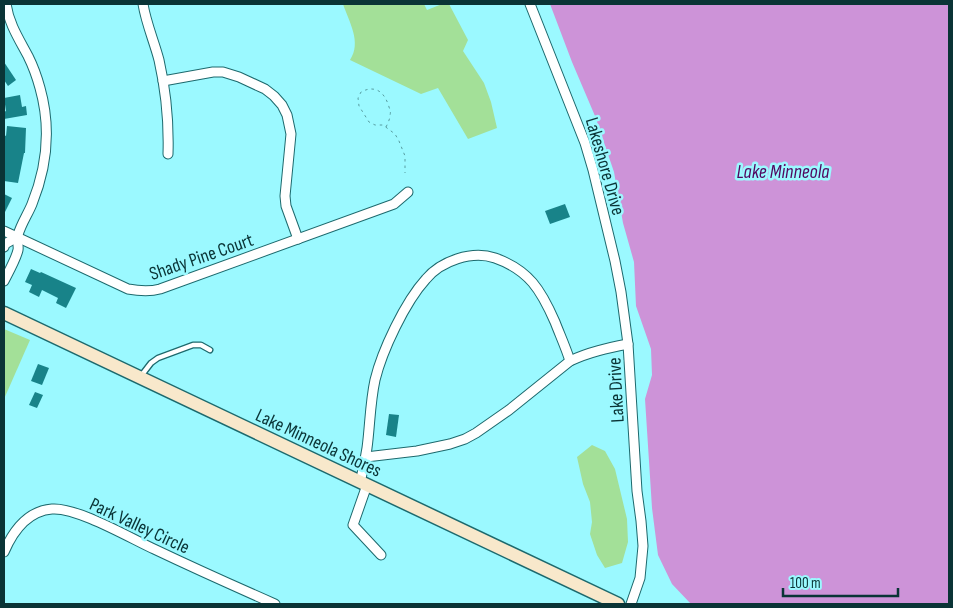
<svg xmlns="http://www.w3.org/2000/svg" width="953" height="608" viewBox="0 0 953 608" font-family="'Sofia Sans Condensed',sans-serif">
<rect width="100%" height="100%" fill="#9bf9ff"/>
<!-- green -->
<g fill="#a3e098">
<path d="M343,4H424L427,10L442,4H449L468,40L463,51L484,83L491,102L497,128L468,139L438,88L421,94L350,60C362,42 349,22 343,4Z"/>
<path d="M4,329L30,340L4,399Z"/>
<path d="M592,445L605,451L615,469L627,519L628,542L622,563L605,568L597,555L590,534L592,522L590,502L583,484L577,457Z"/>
</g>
<!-- water -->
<path fill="#cd93d8" d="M550,4H949V604H691L672,584L658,555L652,508L645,399L652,375L651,349L636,306L634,262L623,223L614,172L595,116L572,62Z"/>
<!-- building -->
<g fill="#188389">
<path d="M4,62L16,80L8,86L4,80Z"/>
<path d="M20,95L22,107L26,106L27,115L4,119V112L6,111L4,98Z"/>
<path d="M7,126L26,128L25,153H24L18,183L4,181L5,170H4V135L6,136Z"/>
<path d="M4,194L12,198L4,214Z"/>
<path d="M565,204L570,217L550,224L545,211Z"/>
<path d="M31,269L40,273L41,272L76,288L66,308L56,303L58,298L42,290L39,297L29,292L32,285L25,282Z"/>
<path d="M38,364L49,368L42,385L31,381Z"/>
<path d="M35,392L43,395L37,408L29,405Z"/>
<path d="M389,414L399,415L396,437L386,435Z"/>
</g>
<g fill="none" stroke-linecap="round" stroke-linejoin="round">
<!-- service casing -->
<g stroke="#1d696d" stroke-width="7">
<path id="service" d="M141,376L151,363L158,358L193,345H201L210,350"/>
</g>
<!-- minor casing -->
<g stroke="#1d696d" stroke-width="11">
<g id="minor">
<path d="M143,4C146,23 154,41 159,60C166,91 169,122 168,154"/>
<path d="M530,4L585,143L593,170L615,261L621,292L628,344L637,491L641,521L643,546L640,578L631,604"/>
<path d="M163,81L213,72H223L239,77L265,89L274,96L282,105L287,115L291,134L285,196L286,206L298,239"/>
<path d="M4,231L128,289C139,291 149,292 160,289L394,204L408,192"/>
<path d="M4,247L5,244L17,237"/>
<path d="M4,281C8,273 16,259 18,250C19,245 16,240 18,235C21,224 28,214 32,204C47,167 51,127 40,88C37,77 33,66 28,56C19,39 9,24 6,4"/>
<path d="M366,457L417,451L450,444L465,439L476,433L509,410L570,361C589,352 608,348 628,344"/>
<path d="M360,482C363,471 365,460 367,448C370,426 370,403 375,380C382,351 405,302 426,279C441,261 472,250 495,258C529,270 541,290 555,322C560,335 566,348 570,361"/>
<path d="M367,485L353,525L381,555"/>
<path d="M4,552C13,531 27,511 52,509C77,507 130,538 154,549C194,568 234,586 275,604"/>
</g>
</g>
<!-- secondary casing -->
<g stroke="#1d696d" stroke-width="15">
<path id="secondary" d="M4,313L618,604"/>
</g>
<!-- path -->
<path stroke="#579da1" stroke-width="1" stroke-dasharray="2.5 4" stroke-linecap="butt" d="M386,127C388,123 390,119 390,115C391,112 390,110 389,107C385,93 376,84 361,92L358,98L359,106L369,122L375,125H383L395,134L399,141L405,156V173"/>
<!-- service -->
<use href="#service" stroke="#fff" stroke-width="4.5"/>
<!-- minor -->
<use href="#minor" stroke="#fff" stroke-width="9"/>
<!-- secondary -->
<use href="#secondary" stroke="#f8e8cb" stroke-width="12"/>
</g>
<g text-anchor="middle" stroke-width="5" stroke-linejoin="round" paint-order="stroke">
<!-- street labels -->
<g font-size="19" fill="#0a3436" stroke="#9bf9ff">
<text transform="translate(606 166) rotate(74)" y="7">Lakeshore Drive</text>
<text transform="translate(201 256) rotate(-19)" y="7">Shady Pine Court</text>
<text transform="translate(615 390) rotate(-93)" y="7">Lake Drive</text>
<text transform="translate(319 442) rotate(25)" y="7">Lake Minneola Shores</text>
<text transform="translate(140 525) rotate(25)" y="7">Park Valley Circle</text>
</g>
<!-- water labels -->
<g font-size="20" font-style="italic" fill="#52075f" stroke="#9bf9ff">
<text x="783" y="178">Lake Minneola</text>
</g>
</g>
<!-- border -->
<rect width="953" height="608" fill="none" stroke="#0a3436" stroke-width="10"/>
<!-- scale -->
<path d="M783 588v8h115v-8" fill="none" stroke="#0a3436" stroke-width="2.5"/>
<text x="790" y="588" font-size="15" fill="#0a3436" stroke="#9bf9ff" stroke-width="4" paint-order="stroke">100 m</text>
</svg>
